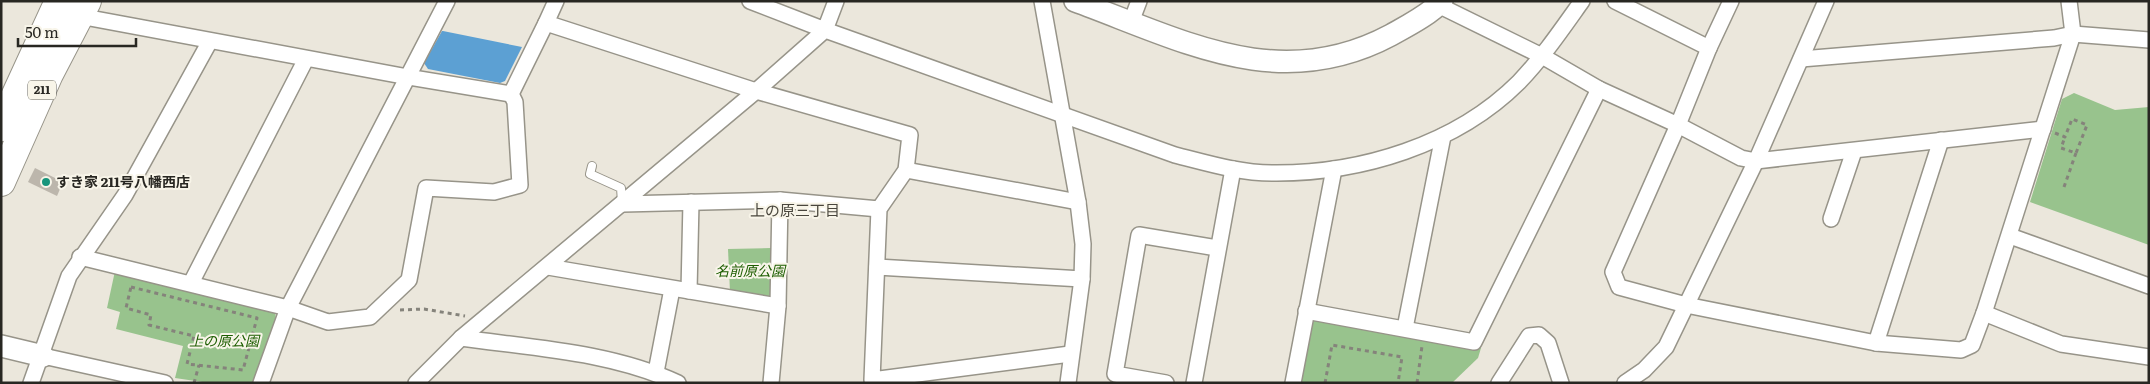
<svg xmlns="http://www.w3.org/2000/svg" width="2150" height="384" viewBox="0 0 2150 384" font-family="Literata,'Noto Sans JP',serif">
<rect width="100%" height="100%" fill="#ebe7dc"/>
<!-- green -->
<g fill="#98c38d">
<path d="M2074,93L2115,110L2149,107V245L2030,202L2062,99Z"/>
<path d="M771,248V297L730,292L728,249Z"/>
<path d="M115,271L275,310L276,321L253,383H209L175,378L183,346L116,329L120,312L107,308Z"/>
<path d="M1314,318L1481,348L1478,358L1452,383H1301Z"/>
</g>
<!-- water -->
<path fill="#5ca0d3" d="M442,31H443L522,47L505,81L500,83L428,69L424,63Z"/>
<!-- building -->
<path fill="#bcb6ac" d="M35,168L63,182L57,196L28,182Z"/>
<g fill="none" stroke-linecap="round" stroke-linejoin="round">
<!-- lane casing -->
<g stroke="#979489" stroke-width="10">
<path id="lane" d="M592,166L590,174L621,188L622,202"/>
</g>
<!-- street casing -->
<g stroke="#979489" stroke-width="18">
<g id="street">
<path d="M556,1L546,23L756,91L910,135L906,170L879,209L872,380L1070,354"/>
<path d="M750,1L825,30L836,1"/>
<path d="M1042,1L1078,202L1083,244L1082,279L1068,383"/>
<path d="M1615,1L1709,48L1678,125L1613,272L1619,287L1686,305L1876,343L1961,350L1972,345L1984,313L2073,34L2069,1"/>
<path d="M1438,5L1542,56L1599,89L1678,125L1741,158L1756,161L2043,129"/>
<path d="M79,16L408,77L511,94"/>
<path d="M1131,22L1139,1"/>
<path d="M1709,48L1731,1"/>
<path d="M1801,59L2054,38L2073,34L2149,40"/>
<path d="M511,94L546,23"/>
<path d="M906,170L1078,202"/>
<path d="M623,204L780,200L879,209"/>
<path d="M1831,219L1854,151"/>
<path d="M2010,236L2149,286"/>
<path d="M80,257L288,308L328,322L370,317L409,280L426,188L494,192L520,185L515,102L511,94"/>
<path d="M548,267L778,306"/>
<path d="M877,267L1082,279"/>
<path d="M191,283L306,59"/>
<path d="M689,291L691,202"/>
<path d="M1306,311L1474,342L1599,89"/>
<path d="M1984,313L2061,344L2149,357"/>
<path d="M1405,328L1443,136"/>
<path d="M461,338C534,348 611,352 678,383"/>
<path d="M1876,343L1941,140"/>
<path d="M43,356L165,383"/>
<path d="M656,372L672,289"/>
<path d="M31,383L69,276L125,195L210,41"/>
<path d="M261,383L288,308L447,1"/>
<path d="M416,383L461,338L756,91L825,30L1175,155C1207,163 1239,173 1272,173C1360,174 1456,145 1519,82C1543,57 1562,29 1582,1"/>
<path d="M771,383L778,306L780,200"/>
<path d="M1166,383L1115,374L1139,235L1217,248"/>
<path d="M1194,383L1233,169"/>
<path d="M1293,383L1334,169"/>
<path d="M1499,383L1529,336L1539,335L1548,343L1561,383"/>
<path d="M1625,383L1644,370L1666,347L1756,161L1826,1"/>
</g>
</g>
<!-- secondary casing -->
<g stroke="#979489" stroke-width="24">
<g id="secondary">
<path d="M1075,1C1182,40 1279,95 1391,35C1407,26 1429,15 1442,1"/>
<path d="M1,346L43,356"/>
</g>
</g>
<!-- highway casing -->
<g stroke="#979489" stroke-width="30">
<g id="highway">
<path d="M1,127L59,1"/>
<path d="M1,182L49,74L87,1"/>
</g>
</g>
<!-- path -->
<g stroke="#85837b" stroke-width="3" stroke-dasharray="4 4" stroke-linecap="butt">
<path d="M2055,133L2065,137L2072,119L2087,125L2076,153L2061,148L2065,137"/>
<path d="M2064,187L2076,153"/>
<path d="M131,287L257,318L243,370L187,364L194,336L149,325L151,315L126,308Z"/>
<path d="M400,310L424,309L465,316"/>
<path d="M194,383L199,365"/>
<path d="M1325,383L1332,345L1402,357L1398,383"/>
<path d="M1417,383L1422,346"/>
</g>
<!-- lane -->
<use href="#lane" stroke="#fff" stroke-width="8"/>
<!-- street -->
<use href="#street" stroke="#fff" stroke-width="15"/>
<!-- secondary -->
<use href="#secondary" stroke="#fff" stroke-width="21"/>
<!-- highway -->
<use href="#highway" stroke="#fff" stroke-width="28"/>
</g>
<!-- markers -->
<circle fill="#18957c" stroke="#f8f5e9" stroke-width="2" cx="46" cy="182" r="5"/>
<g text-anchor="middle" stroke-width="4" stroke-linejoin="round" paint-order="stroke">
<!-- shield labels -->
<rect fill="#f8f5e9" stroke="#66655e" stroke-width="1" x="28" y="80.5" width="28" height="19" rx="4"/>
<g font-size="12" font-weight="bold" fill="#282722">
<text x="42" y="94">211</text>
</g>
<!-- poi labels -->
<g font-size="14" font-weight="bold" fill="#282722" stroke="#f8f5e9" text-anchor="start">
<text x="56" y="187">すき家 211号八幡西店</text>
</g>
<!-- park labels -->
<g font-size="14" font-style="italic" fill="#1c5d01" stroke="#f8f5e9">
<text x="750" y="276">名前原公園</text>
<text x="224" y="346">上の原公園</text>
</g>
<!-- neighbourhood labels -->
<g font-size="15" fill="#49463d" stroke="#f8f5e9">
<text x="795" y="216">上の原三丁目</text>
</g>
</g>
<!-- border -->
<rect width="2150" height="384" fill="none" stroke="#282722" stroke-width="5"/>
<!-- scale -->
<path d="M18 38v8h118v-8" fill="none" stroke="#282722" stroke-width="2.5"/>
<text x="25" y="38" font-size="15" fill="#282722" stroke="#f8f5e9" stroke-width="4" paint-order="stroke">50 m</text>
</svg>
